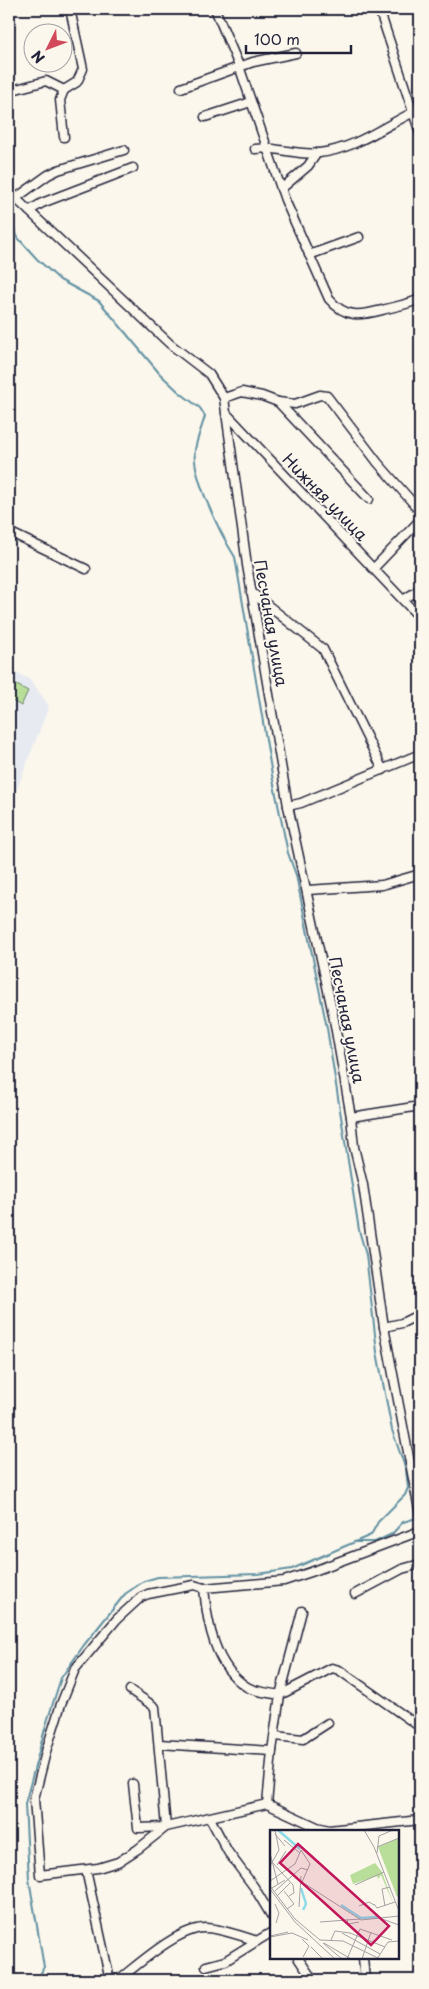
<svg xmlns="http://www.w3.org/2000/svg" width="429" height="1989" viewBox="0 0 429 1989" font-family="'Playpen Sans',sans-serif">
<rect width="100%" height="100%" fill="#fbf7ec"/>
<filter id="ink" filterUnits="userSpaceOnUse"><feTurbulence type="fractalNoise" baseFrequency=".02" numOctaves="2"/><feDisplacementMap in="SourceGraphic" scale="10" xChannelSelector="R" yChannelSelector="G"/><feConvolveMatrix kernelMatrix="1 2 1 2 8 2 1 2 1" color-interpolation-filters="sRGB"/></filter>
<g filter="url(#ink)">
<!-- built -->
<path fill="#e7ebf1" d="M9,669L31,680L49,706L9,810Z"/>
<!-- green -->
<path fill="#b8de9a" stroke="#6d806a" d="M9,681L28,691L21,706L9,699Z"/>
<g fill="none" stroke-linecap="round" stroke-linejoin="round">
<!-- stream -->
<g stroke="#6291a3" stroke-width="2">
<path d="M9,216L18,238L37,259L60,280L99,301L160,374L179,392L200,408L205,416C202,427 197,438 195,450C191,475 221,535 235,557L272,775L288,853L296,875L327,1028L359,1230L366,1255L377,1352L392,1430L406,1470L408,1488L405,1495L378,1522L371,1535L292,1569L258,1574L158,1577L144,1581L125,1594L84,1645L61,1678L46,1725L25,1804L29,1879L44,1967L39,1977L40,1980"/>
<path d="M355,1542H375L392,1534L403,1522L420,1517"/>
</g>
<!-- minor casing -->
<g stroke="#22223b" stroke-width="11">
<g id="minor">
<path d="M215,9L239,66L285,200L329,299C347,320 362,315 386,309C398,306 409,304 420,299"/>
<path d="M379,9L420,133"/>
<path d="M181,88L253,62L296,53"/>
<path d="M64,90L60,100L64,137"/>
<path d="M9,91L46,81L64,90L77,82L83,69L70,9"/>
<path d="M205,117L251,102"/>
<path d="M255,149C276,146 297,156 319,153C356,149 387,124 420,109"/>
<path d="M281,189L308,166L317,153"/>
<path d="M9,192L170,344L209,374L224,398L247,565L288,806L333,1014L351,1117L354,1147L363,1185L384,1327L420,1515"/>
<path d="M16,198L48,175L58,170L124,150"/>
<path d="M29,211L42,203L133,168"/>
<path d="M309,255L359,237"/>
<path d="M224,398L242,392L262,396L278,402L369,499"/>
<path d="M278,402L295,404L320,395L327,396L378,463L420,511"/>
<path d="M226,413L420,618"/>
<path d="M9,532L86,569"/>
<path d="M374,568L420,520"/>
<path d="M251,592L323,649L383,770"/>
<path d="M403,600L420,589"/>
<path d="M288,806L301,803L420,754"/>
<path d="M308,890L382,885L420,874"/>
<path d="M351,1117L420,1106"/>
<path d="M384,1327L402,1323L420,1314"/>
<path d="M420,1531L311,1572L284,1581L204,1588L194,1585L148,1594L141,1597L117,1619L75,1669L61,1704L47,1748L34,1799L40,1875L98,1868L118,1862L138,1849L166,1827L267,1804L317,1827L329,1830L420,1820"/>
<path d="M204,1588C207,1623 215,1667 247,1687C255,1692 270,1693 280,1695L332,1668L339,1670L420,1727"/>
<path d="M355,1594L402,1569L420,1564"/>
<path d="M130,1690L155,1707L166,1827L138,1828L133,1784"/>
<path d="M275,1736L303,1739L328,1723"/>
<path d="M159,1744L272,1751"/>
<path d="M267,1804L272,1751L280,1695L302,1611"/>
<path d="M210,1818L228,1852L254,1887L272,1917"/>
<path d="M86,1870L110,1980"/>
<path d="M298,1958L313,1980"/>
<path d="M363,1958L365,1980"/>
<path d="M206,1966L225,1961L257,1941"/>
<path d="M118,1980C139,1964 177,1929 204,1928C216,1927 245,1937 257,1941L272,1932"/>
</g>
</g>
<!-- minor -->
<use href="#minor" stroke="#fbf7ec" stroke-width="8"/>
</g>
</g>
<g text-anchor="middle" stroke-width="4" stroke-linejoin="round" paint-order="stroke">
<!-- street labels -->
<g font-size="16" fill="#22223b" stroke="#fbf7ec">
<text transform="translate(325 497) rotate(46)" y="6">Нижняя улица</text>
<text transform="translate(271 623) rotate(80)" y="6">Песчаная улица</text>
<text transform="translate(347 1020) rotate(79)" y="6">Песчаная улица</text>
</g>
</g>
<!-- overview -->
<g transform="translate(270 1830)">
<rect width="129" height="129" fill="#fbf7ec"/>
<path d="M129,8V64L127,67L108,17ZM105,33L112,42L123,73L111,45L108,49L107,46L83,54L80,45Z" fill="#b8de9a"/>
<path fill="none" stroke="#8cdbe9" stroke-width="2.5" d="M8,0L30,19M31,58L36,74L33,80M71,75L91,88L108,87"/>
<path fill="none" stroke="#a4a2a5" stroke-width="1" d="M94,0L104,17L129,81M5,4L15,16M14,10L30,23M107,17L129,8M0,23L8,54M107,23L109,6L123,0M1,31L23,55L24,63L19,66M7,35L16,21M0,36L9,20L5,0M0,51L25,34L31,20L40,34L32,52L91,90L129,86M85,55L114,42M0,56L25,89L50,110L73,111L110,129M2,58L15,50M0,59L25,92L65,129M5,61L31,38L38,40M14,61L24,74L17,79M7,66L20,53M5,74L9,83L6,93M104,74L107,78L125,72M89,76L99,72L104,75M115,76L112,59L120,57M29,77L31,46M77,89L78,94L89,92M112,89L129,95M50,92L90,89M72,103L110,124M0,106L18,102M0,107L22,103L38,110M32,109L39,116L33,127M61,110L65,101L80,103L115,117M53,113L72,129M54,113L81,129M41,117L53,129M77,129L90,99L122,110M92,129L101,102M107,129L118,112L129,111"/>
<path fill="#c2185b" fill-opacity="0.15" stroke="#c2185b" stroke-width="2.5" d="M28,14L119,96L101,115L10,33Z"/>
<rect width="129" height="129" fill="none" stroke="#22223b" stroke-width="2.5"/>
</g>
<!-- margin -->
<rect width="429" height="1989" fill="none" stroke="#fbf7ec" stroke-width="30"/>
<rect x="15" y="15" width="399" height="1959" fill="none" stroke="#22223b" stroke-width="2" filter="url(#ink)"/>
<!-- north arrow -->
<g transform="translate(48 48) rotate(228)"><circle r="24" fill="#fbf7ec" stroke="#a4a2a5"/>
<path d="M0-4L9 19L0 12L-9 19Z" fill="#d1495b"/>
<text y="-8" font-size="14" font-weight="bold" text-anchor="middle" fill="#22223b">N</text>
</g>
<!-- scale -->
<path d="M246 45v8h105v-8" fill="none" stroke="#22223b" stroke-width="2.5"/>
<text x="254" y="45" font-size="15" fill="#22223b" stroke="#fbf7ec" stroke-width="4" paint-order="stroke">100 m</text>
</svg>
